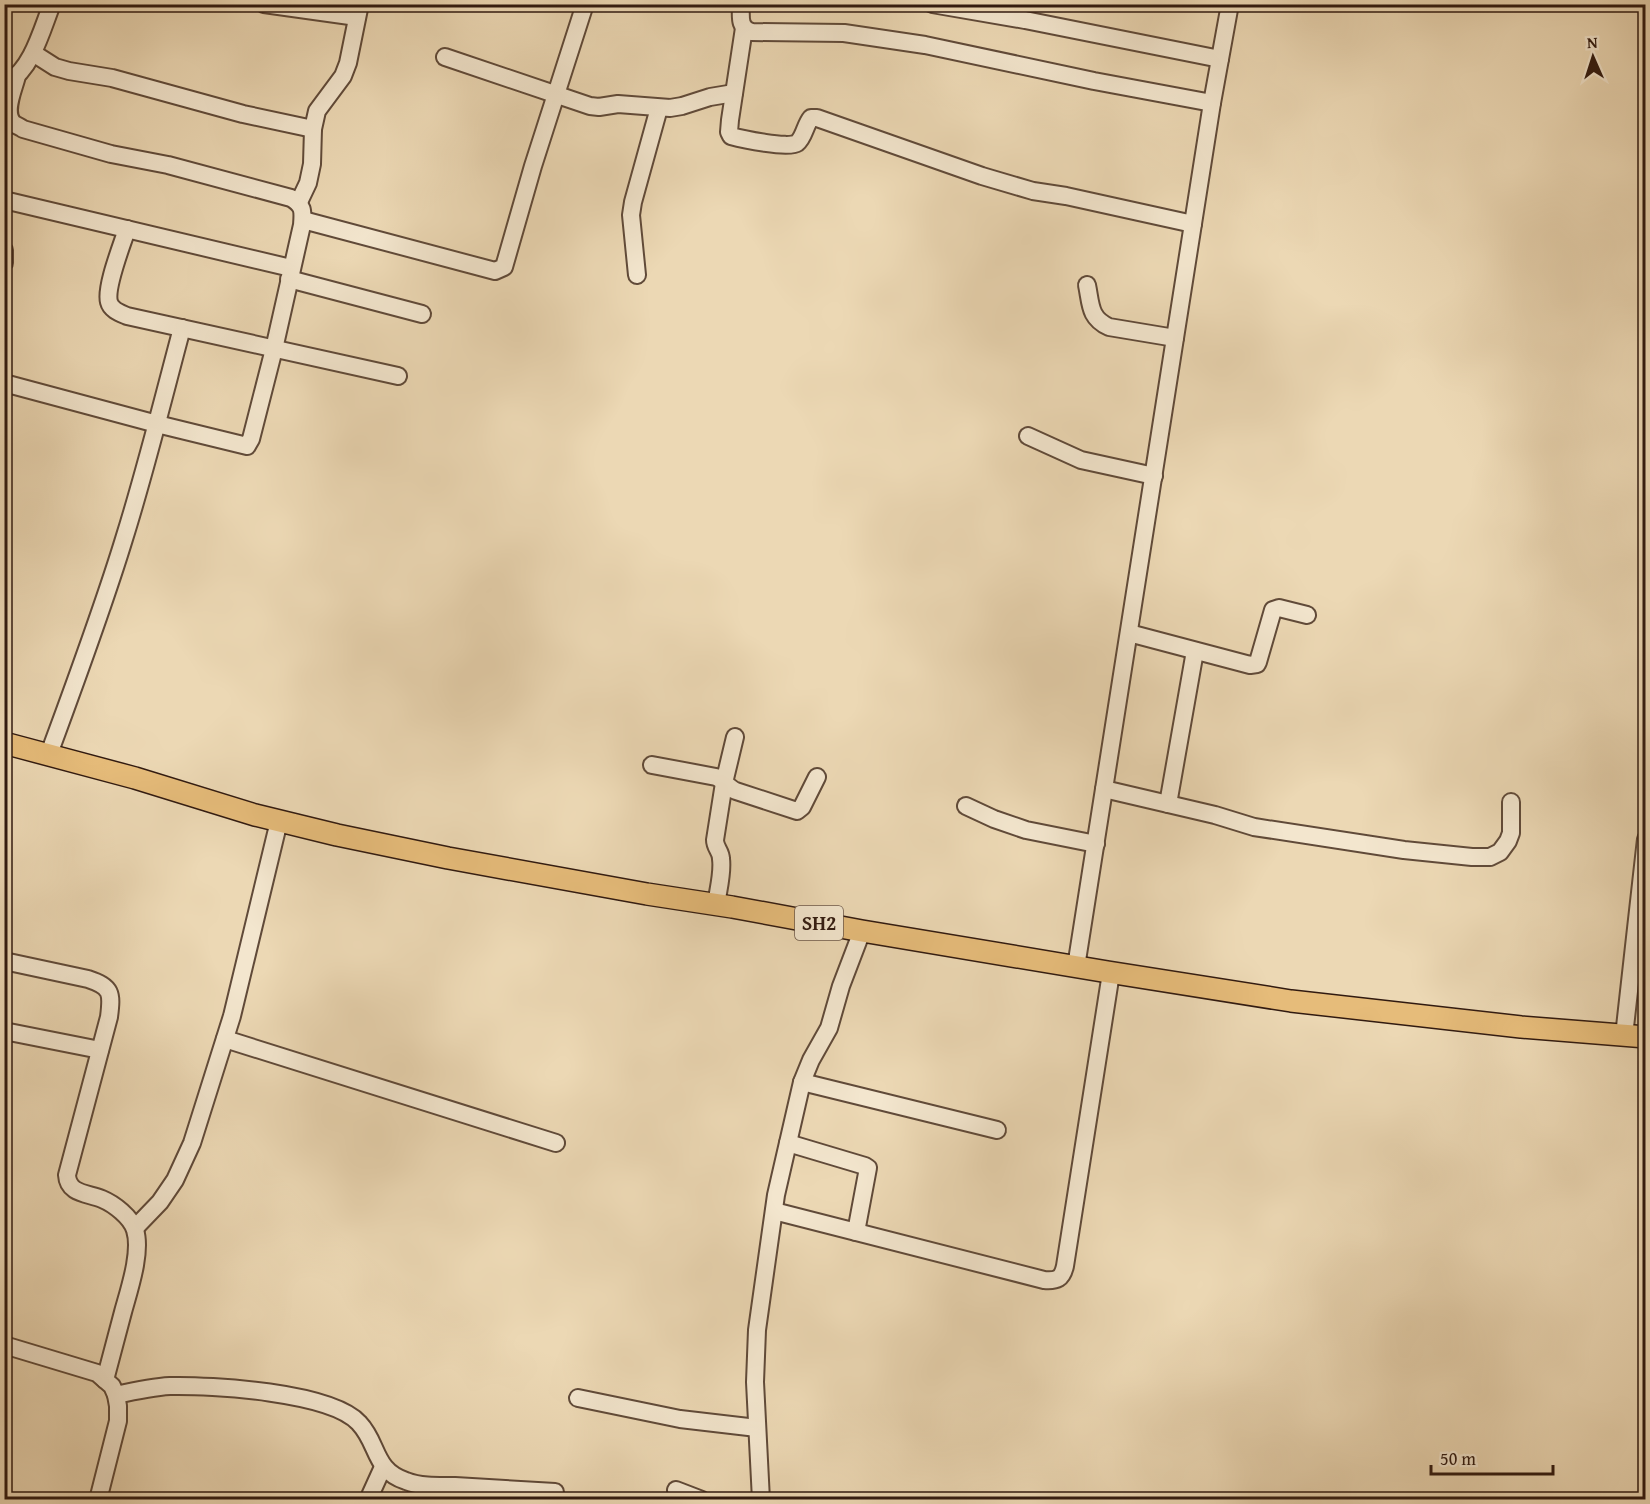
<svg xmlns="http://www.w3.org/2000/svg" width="1650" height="1504" viewBox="0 0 1650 1504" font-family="'Gentium Book Plus',serif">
<rect width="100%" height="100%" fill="#ecd8b4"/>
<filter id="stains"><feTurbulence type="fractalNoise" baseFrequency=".00333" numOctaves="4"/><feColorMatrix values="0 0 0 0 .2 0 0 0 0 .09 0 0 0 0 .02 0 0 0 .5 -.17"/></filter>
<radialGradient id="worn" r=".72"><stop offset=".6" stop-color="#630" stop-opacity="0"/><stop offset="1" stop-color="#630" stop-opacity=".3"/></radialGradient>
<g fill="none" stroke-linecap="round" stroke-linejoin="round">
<!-- minor casing -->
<g stroke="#604a39" stroke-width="20">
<g id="minor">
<path d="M264,4L357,17"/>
<path d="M741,4C741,16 738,28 752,32L844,33L925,45L1094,81L1212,103"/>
<path d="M932,4L1025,20L1220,59"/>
<path d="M744,28L730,120L729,132L731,136C742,139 789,149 797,143C804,138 805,125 811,118H817L982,176L1033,191L1066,196L1193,224"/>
<path d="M33,53L55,67L69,71L112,78L243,114L313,129"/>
<path d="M445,57L590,106L599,107L618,104L670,108L682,106L710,97L734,93"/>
<path d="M8,82C32,69 42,29 52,4"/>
<path d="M4,200L291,268"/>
<path d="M299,202L308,183L312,164L313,129L317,111L343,76L348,63L360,4"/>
<path d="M303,220L495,271L504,267L533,166L585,4"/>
<path d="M127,229C122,245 105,287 109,302C111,310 120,313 127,316L398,376"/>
<path d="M4,250V263"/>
<path d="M637,275L631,215L633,202L659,108"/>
<path d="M289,279L422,314"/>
<path d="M1087,285C1091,304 1089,318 1109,327L1175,338"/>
<path d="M4,383L157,424L247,446L251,439L274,349L302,225C303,211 304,206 291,198L168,165L111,154L23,129C22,128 14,124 14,124C2,113 14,89 17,76"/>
<path d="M1028,436L1081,460L1154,476"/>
<path d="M1129,633L1250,665L1257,664L1258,662L1273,610L1279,608L1307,615"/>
<path d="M49,754C75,683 102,611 124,539C146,469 163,399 182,328"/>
<path d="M652,765L716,777C724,780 728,788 736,791L797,811L802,807L817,777"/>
<path d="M1104,789L1215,815L1254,827L1404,850L1472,857H1490L1500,852L1508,841L1511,833V802"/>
<path d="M1168,804L1195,651"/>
<path d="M966,806L994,819L1026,830L1096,844"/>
<path d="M716,905C718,890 723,873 721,859C721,851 715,848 715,840L724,783L735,737"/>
<path d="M4,961L88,979C112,987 112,993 109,1017L67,1175C68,1194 87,1193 102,1199C114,1204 131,1217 135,1230C142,1252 129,1290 123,1312C117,1335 111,1357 105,1380"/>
<path d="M1076,967L1212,103L1230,4"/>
<path d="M4,1031L100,1050"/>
<path d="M1624,1036L1646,839"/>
<path d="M225,1039L556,1143"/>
<path d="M802,1082L997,1130"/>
<path d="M788,1143L865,1166L868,1168L856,1232"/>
<path d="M774,1211L1044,1280C1057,1281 1062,1279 1065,1266L1111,973"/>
<path d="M135,1228L160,1202L175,1180L192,1143L232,1016L279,821"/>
<path d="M4,1345L97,1373L112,1386L116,1395L118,1406V1421L98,1500"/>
<path d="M116,1395C134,1391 152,1387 170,1386C211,1385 331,1392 359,1423C379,1444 373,1470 406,1481C421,1487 440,1486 455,1486C489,1488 522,1490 555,1492"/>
<path d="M578,1398L680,1419L757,1428"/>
<path d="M676,1490L702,1500"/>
<path d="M368,1500L383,1467"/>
<path d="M761,1500L755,1382L757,1330L776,1195L802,1082L811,1060L829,1028L841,986L862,931"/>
</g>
</g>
<!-- major casing -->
<g stroke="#311a10" stroke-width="24">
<path id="major" d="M4,743L135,778L255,815L337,835L448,858L647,894L732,907L862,931L1108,972L1291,1001L1521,1027L1646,1037"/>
</g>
<!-- minor -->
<use href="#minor" stroke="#f3e6ce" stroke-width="16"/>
<!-- major -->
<use href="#major" stroke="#e6bc7a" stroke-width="21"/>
</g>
<g text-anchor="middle" stroke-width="5" stroke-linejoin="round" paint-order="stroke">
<!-- shield labels -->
<rect fill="#f3e6ce" stroke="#6b5749" stroke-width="1.5" x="795" y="906" width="48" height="34" rx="4.5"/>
<g font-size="20" font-weight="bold" fill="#311a10">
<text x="819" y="930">SH2</text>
</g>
</g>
<!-- margin -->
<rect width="1650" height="1504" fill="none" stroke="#ecd8b4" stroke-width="24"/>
<rect x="6" y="6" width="1638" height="1492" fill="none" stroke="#311a10" stroke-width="3"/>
<rect x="12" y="12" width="1626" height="1480" fill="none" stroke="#311a10" stroke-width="1.5"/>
<!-- north arrow -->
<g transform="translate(1593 57) rotate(357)" stroke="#f3e6ce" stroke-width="4.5" paint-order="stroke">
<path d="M0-4.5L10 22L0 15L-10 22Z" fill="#311a10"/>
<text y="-9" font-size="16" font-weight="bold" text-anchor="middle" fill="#311a10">N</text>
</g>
<!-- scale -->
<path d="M1431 1465v9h122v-9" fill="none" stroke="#311a10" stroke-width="3"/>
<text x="1440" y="1465" font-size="18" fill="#311a10" stroke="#f3e6ce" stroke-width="4.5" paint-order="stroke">50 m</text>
<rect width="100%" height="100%" filter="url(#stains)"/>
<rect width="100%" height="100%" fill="url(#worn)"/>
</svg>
